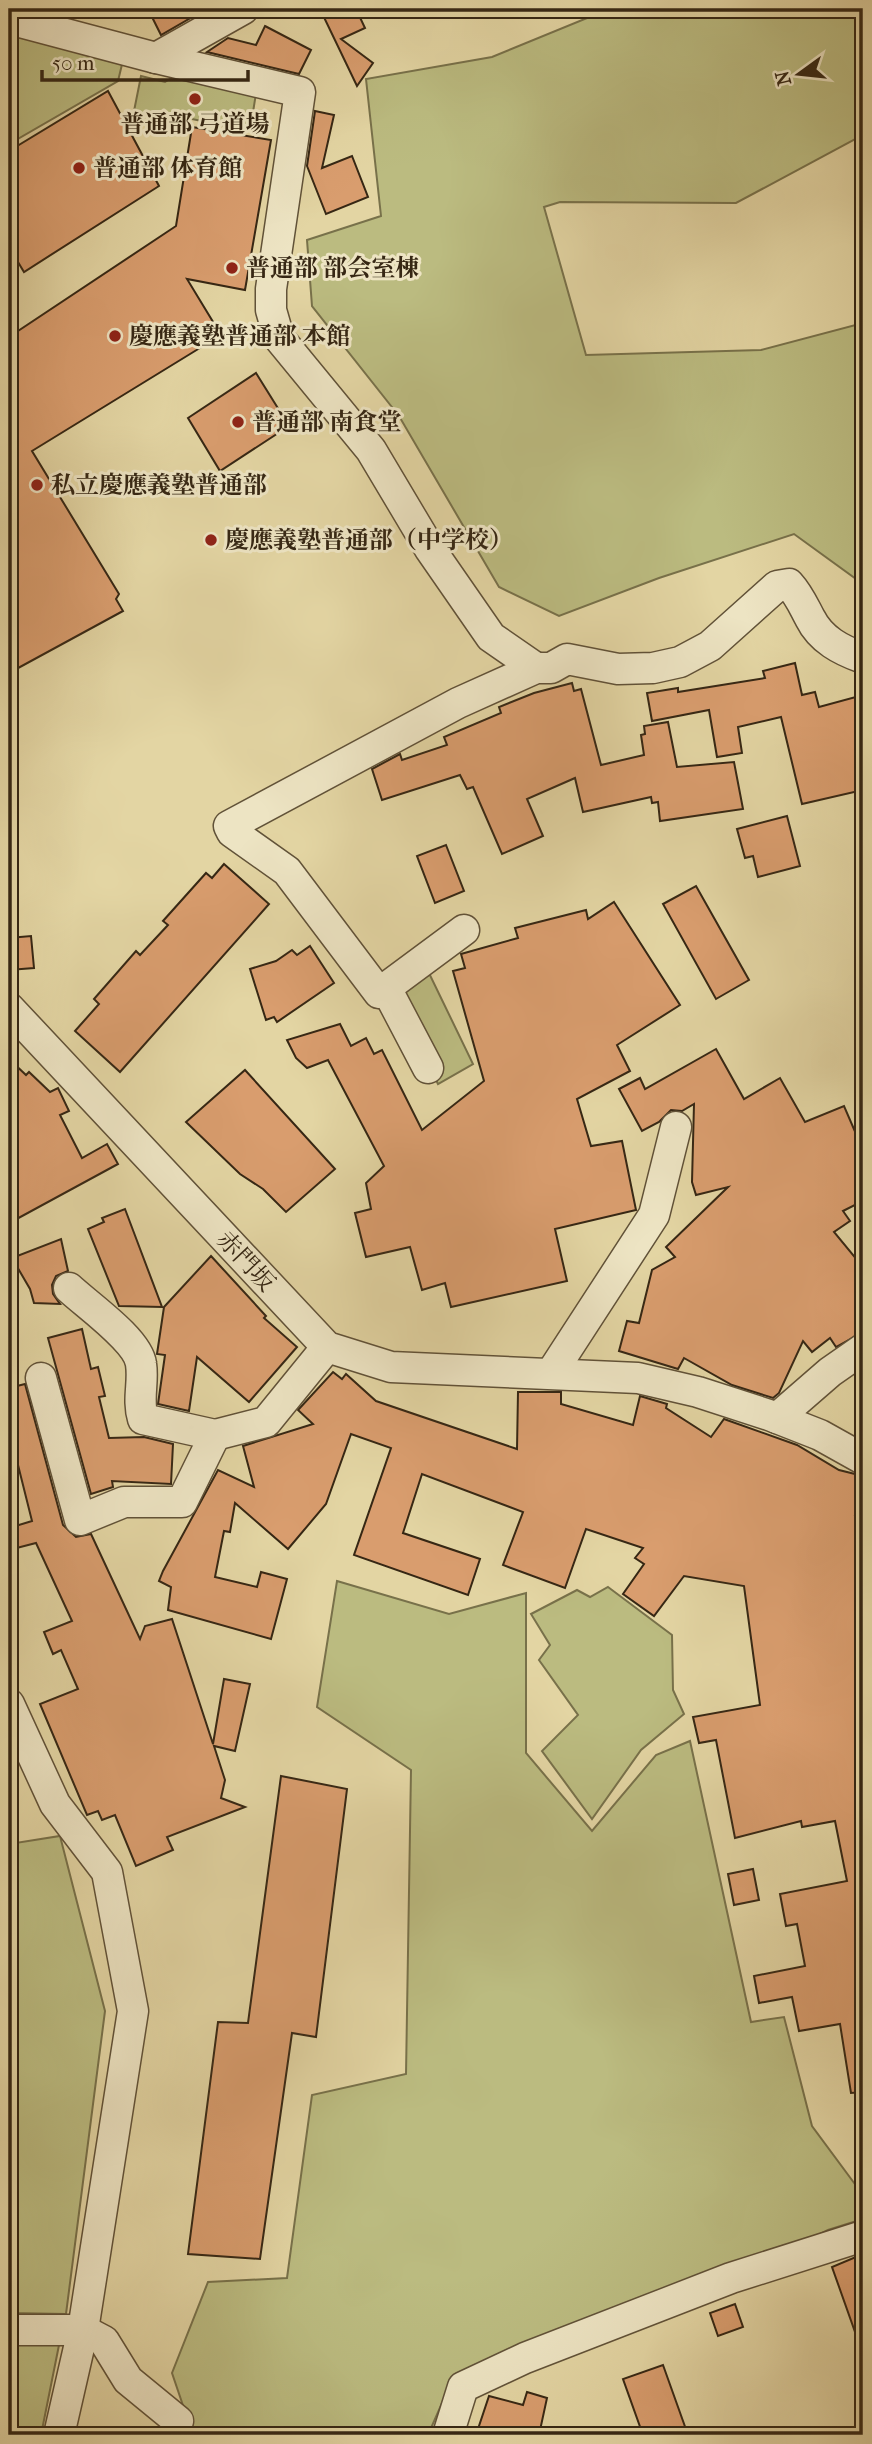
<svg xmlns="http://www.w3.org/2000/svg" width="872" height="2444" viewBox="0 0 872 2444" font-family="'IM FELL French Canon','Noto Serif JP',serif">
<rect width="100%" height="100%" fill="#e3d5a3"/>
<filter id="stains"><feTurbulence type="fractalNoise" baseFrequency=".00286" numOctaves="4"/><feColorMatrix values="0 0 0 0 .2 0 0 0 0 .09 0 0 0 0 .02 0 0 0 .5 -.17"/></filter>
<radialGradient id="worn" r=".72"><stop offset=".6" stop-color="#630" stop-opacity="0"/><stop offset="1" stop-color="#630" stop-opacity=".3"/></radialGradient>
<!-- green -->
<g fill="#bbbb80" stroke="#78714a" stroke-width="2">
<path d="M609,9H863V135L736,203L560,202L544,207L586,355L761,350L863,323V584L794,534L659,578L559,616L499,587L399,416L312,306L307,240L381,216L366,79L492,57Z"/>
<path d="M9,28L124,56L118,81L9,144Z"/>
<path d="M184,70L257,87L250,131L168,114L159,118L134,111L141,76L165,82Z"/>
<path d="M427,969L473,1064L438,1084L394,992Z"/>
<path d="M337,1581L449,1614L526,1593V1753L592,1831L656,1755L690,1741L751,2022L784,2017L812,2126L863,2195V2219L828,2230L731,2278L446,2394L428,2435H193L172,2373L208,2282L287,2278L312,2095L406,2074L411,1770L317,1707Z"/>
<path d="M608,1587L672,1635L673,1690L684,1714L641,1750L592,1819L542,1751L578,1715L539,1660L550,1645L531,1614L577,1590L590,1597Z"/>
<path d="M60,1836L105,2011L66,2314L9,2313V1844Z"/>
<path d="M51,2338L59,2345L41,2435H9V2342Z"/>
</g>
<!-- building -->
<g fill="#d99d6e" stroke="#362714" stroke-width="2">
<path d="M148,9H206L161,35Z"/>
<path d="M320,9H356L365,28L341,39L373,63L357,86Z"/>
<path d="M265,26L311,50L299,74L207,52L228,38L256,45Z"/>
<path d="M108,91L159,186L24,272L9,247V151Z"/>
<path d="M315,111L334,115L322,168L352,156L368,197L326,214L307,166Z"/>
<path d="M192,127L271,140L245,290L187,279L221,335L32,451L119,594L116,599L123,611L9,673V337L176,226Z"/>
<path d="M256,373L289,426L220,471L188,418Z"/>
<path d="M795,663L802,695L815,692L819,707L863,695V790L802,804L781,717L738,727L742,753L717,757L709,710L652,721L647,693L678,688V692L765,678L763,671Z"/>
<path d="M572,683L574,691L581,689L601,765L644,755L641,735L645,734L644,726L668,722L677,767L734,762L743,809L660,821L658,802L652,803L651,797L583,812L575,778L527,799L543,836L502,854L473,787L467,789L460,775L382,800L372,769L400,754L402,760L447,745L444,737L501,713L499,707L534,693Z"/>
<path d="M787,816L800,866L758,877L753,856L745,858L737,829Z"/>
<path d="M446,845L464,891L435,903L417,856Z"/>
<path d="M224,864L269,904L120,1072L75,1031L99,1004L94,999L136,951L140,955L168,925L163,921L206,873L212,878Z"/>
<path d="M696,886L749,980L716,999L663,904Z"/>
<path d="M614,902L680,1005L617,1045L630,1071L577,1099L591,1146L622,1141L636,1210L555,1229L567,1281L451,1307L445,1283L422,1290L410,1247L366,1257L355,1213L371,1209L366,1183L384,1166L328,1060L307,1068L296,1058L287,1040L340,1024L351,1046L366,1038L374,1054L382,1050L422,1130L484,1081L453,971L465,968L461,954L518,938L515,928L586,910L588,919Z"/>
<path d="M31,936L34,968L9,970V938Z"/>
<path d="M310,946L334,983L277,1022L274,1017L266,1020L250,969L276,961L292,950L297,955Z"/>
<path d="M716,1049L744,1099L780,1078L805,1122L844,1106L863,1150V1201L843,1211L850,1221L834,1232L863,1267V1332L836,1347L830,1338L812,1352L803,1341L779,1393L773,1398L732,1385L684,1358L678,1369L619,1351L627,1321L639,1323L652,1270L675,1257L666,1247L728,1187L696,1195L692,1182L694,1104L682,1111L671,1110L659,1122L642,1131L619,1089L640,1078L645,1089Z"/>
<path d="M9,1059L26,1075L29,1072L50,1092L58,1088L69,1111L60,1115L82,1158L107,1144L118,1164L13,1221V1193L9,1189Z"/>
<path d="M245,1070L335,1169L286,1212L263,1189L240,1174L186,1122Z"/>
<path d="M125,1209L162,1307L119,1306L88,1229L104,1222L102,1218Z"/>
<path d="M61,1239L68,1271L56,1276L52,1285L53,1294L60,1304L34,1303L30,1289L12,1258Z"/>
<path d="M211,1256L266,1316L264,1318L297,1347L249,1402L197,1357L189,1411L158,1404L165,1355L157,1354L164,1307Z"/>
<path d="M82,1329L91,1369L98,1367L105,1396L99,1397L109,1438L144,1437L173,1444L171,1484L112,1481L113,1487L91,1494L48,1338Z"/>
<path d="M333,1372L342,1379L346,1374L376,1401L517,1449L518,1392H561V1404L633,1425L640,1396L667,1404L666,1408L711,1437L724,1419L797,1445L839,1470L863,1476L855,1515L863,1517V2092L851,2093L840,2024L799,2031L792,1997L759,2003L754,1976L805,1966L797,1924L786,1926L780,1894L847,1881L835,1821L802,1827L801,1821L735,1838L716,1740L699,1743L693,1717L760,1705L744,1586L684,1576L654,1616L623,1594L644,1564L635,1558L643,1548L586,1529L565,1588L503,1565L523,1512L422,1474L403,1533L480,1559L468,1595L354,1555L391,1448L351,1434L326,1504L288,1549L235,1503L230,1532L224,1531L215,1577L257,1587L261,1572L287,1579L271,1639L168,1610L171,1587L159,1581L163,1571L218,1470L254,1487L243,1446L313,1424L298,1410Z"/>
<path d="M25,1384L63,1525L76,1537L91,1534L140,1639L145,1626L172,1619L213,1744L224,1679L250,1684L235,1751L214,1746L225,1780L221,1798L245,1807L167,1837L173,1850L136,1866L115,1815L102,1820L98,1811L87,1815L40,1704L78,1689L61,1650L53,1654L44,1632L72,1621L36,1543L9,1550V1528L32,1521L13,1445L9,1446V1388Z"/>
<path d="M281,1776L347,1789L316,2037L292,2033L260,2259L188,2254L218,2022L248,2023Z"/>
<path d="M753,1869L759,1900L734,1905L728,1874Z"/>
<path d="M863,2254V2345L860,2346L832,2267Z"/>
<path d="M735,2304L743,2327L718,2336L710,2313Z"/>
<path d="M663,2365L688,2435H643L623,2379Z"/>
<path d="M527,2392L547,2398L539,2435H476L489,2396L523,2405Z"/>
</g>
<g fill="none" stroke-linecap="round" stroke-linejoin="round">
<!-- street casing -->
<g stroke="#615238" stroke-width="33">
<g id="street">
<path d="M9,19L156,58L243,9"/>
<path d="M156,58L300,92L271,289V310L279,338L371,450L430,549L491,637L536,668"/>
<path d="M464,930L379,993L287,871L232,832L229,826L458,703L536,668H551L567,659L618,669L653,668L680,662L710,646L777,586L789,584C799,595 803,605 810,618C821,640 841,650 863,658"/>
<path d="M386,988L428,1068"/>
<path d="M9,1008L327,1347L391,1367L638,1378L698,1392L769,1415L820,1435L863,1459"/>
<path d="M69,1288C87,1305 138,1340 141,1364C144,1383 137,1399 143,1419L215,1435L266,1422L327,1347"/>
<path d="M552,1372L654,1215L676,1127"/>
<path d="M41,1378L80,1520L124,1502H182L215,1435"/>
<path d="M777,1418L830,1372L863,1349"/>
<path d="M9,1704L55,1804L107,1872L133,2011L83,2330L59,2435"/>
<path d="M9,2330H83L104,2341L128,2380L178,2421L174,2435"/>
<path d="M448,2435L463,2387L525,2358L731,2278L863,2236"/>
</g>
</g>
<!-- street -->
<use href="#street" stroke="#ede4c3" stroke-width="30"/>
</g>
<!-- markers -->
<g fill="#8f2418" stroke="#ede4c3" stroke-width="2.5">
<circle cx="195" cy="99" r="7"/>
<circle cx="79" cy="168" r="7"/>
<circle cx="232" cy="268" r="7"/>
<circle cx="115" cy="336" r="7"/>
<circle cx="238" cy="422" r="7"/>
<circle cx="37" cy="485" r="7"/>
<circle cx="211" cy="540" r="7"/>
</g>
<g text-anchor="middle" stroke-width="6" stroke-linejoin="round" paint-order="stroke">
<!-- poi labels -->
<g font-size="24" font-weight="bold" fill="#362714" stroke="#ede4c3" text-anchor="start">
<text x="195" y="132" text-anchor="middle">普通部 弓道場</text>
<text x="93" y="176">普通部 体育館</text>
<text x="246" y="276">普通部 部会室棟</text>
<text x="129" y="344">慶應義塾普通部 本館</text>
<text x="252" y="430">普通部 南食堂</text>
<text x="51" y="493">私立慶應義塾普通部</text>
<text x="225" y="548">慶應義塾普通部（中学校）</text>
</g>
<!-- street labels -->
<g font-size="24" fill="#362714" stroke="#ede4c3">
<text transform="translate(246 1261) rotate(47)" y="8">赤門坂</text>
</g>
</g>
<!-- margin -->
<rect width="872" height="2444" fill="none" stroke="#e3d5a3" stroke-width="35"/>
<rect x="10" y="10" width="851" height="2423" fill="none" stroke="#362714" stroke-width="3.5"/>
<rect x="18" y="18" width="837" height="2409" fill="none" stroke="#362714" stroke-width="2"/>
<!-- north arrow -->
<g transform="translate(799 74) rotate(255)" stroke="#ede4c3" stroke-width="5" paint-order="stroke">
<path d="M0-5L12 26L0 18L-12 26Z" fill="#362714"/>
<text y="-10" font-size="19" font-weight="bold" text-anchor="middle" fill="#362714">N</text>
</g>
<!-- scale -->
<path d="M42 70v10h206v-10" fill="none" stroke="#362714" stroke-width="3.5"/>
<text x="52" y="70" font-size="21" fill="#362714" stroke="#ede4c3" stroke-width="5" paint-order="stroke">50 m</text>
<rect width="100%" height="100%" filter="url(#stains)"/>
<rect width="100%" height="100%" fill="url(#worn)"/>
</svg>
